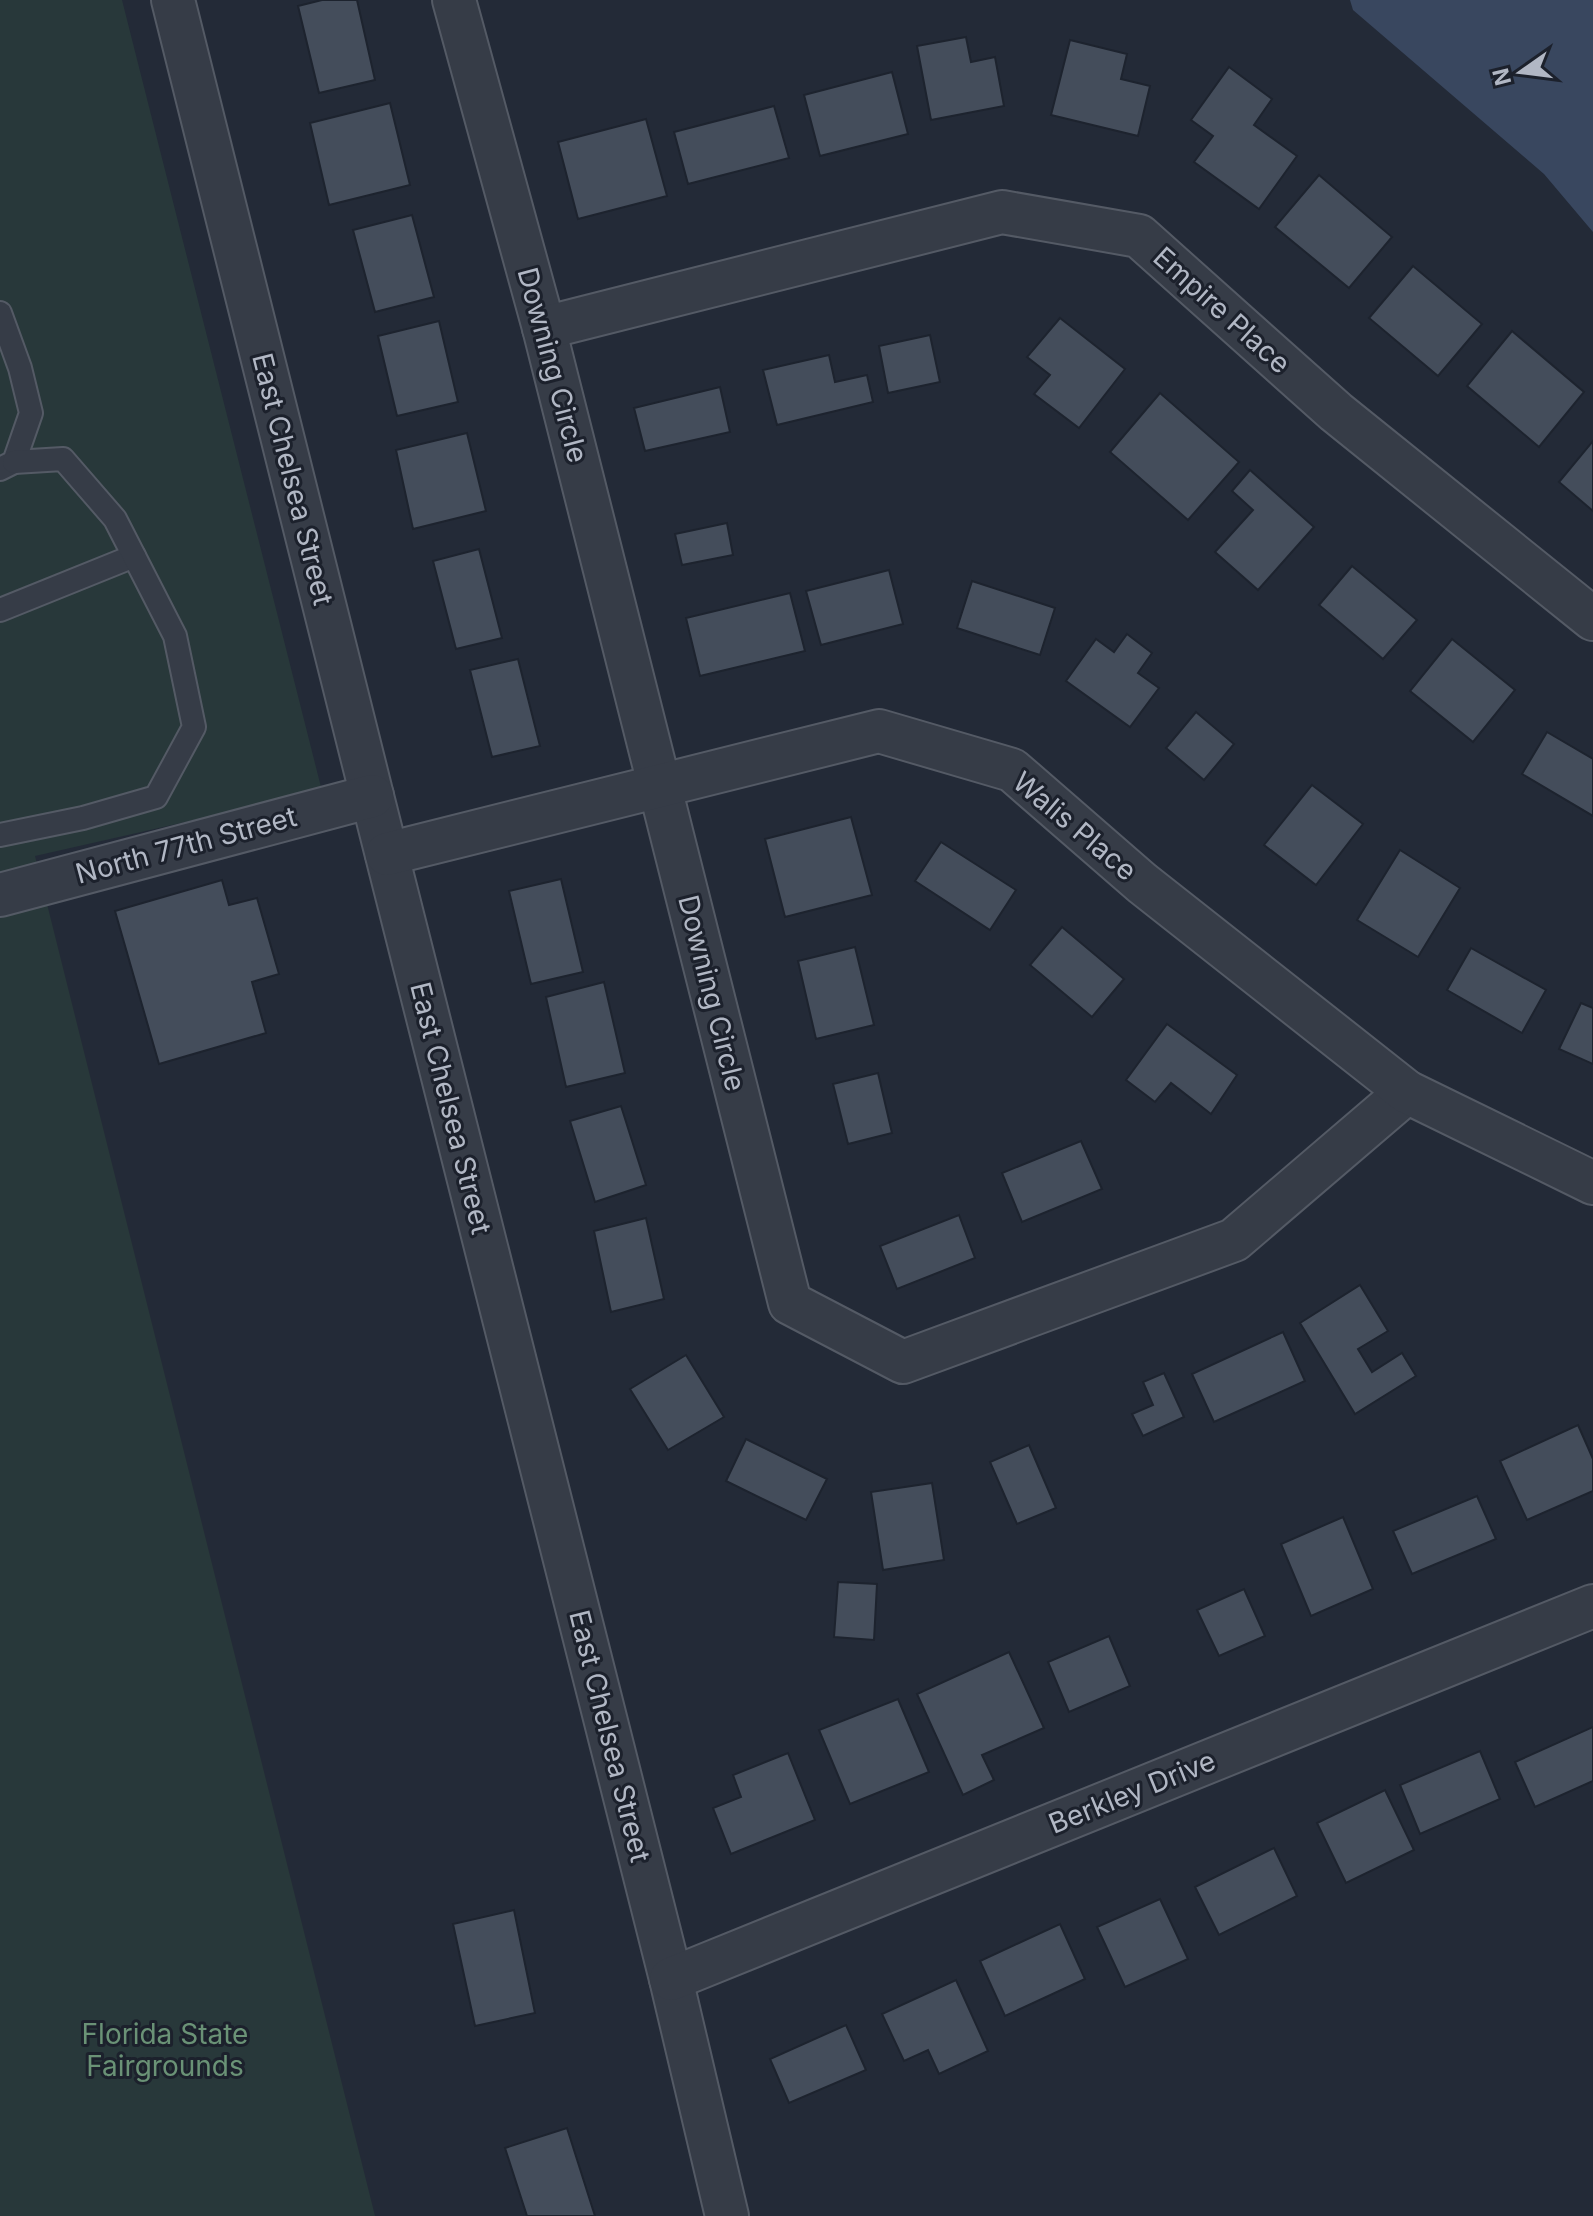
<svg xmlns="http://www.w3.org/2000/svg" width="1593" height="2216" viewBox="0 0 1593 2216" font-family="Inter,sans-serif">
<rect width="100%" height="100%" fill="#232a37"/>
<!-- green -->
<path fill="#28383a" d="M0,0H122L322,791L35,856L375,2216H0Z"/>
<!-- water -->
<path fill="#39475f" d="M1350,0H1593V232L1544,174L1353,10Z"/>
<!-- building -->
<g fill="#444d5b" stroke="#1d232e" stroke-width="2">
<path d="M322,0H357L375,80L319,93L298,6Z"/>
<path d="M966,37L971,62L995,57L1004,106L931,120L917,46Z"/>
<path d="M1070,40L1127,54L1121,79L1150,86L1138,136L1051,115Z"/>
<path d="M1229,67L1272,99L1254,125L1297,156L1259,209L1194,162L1213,136L1191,120Z"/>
<path d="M892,72L908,134L820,156L804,95Z"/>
<path d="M390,103L410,185L329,205L310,123Z"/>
<path d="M774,106L789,158L688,184L674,132Z"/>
<path d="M646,119L667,196L578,219L558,142Z"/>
<path d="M1319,175L1392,237L1349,288L1275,227Z"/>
<path d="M412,215L434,297L375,312L353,230Z"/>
<path d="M1413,266L1482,324L1438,376L1369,318Z"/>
<path d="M1060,318L1125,369L1079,428L1034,394L1050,375L1027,357Z"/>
<path d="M439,321L458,402L397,416L378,336Z"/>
<path d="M1512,331L1584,392L1539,447L1467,386Z"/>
<path d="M930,335L940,382L888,393L879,346Z"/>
<path d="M829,355L835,382L867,375L873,402L777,425L763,370Z"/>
<path d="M720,387L730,432L645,451L634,408Z"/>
<path d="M1160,393L1239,462L1188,520L1110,452Z"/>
<path d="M467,433L486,511L413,529L396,450Z"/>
<path d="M1593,441V511L1559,482Z"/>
<path d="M1250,470L1314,527L1258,590L1215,552L1253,510L1232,491Z"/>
<path d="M727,523L733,555L682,565L675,534Z"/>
<path d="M479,549L502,638L456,649L433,561Z"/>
<path d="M1352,566L1417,620L1383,659L1319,605Z"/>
<path d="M889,570L903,624L821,645L806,591Z"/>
<path d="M972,581L1055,608L1040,655L957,628Z"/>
<path d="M790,593L805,651L700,676L686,618Z"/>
<path d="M1127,634L1152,653L1138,673L1159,688L1130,727L1066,681L1096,639L1114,652Z"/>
<path d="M1452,639L1515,690L1473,742L1410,691Z"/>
<path d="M518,659L540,746L492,757L470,670Z"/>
<path d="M1196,712L1234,744L1204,780L1166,748Z"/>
<path d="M1547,732L1593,759V816L1522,774Z"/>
<path d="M1312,785L1363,824L1316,885L1264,845Z"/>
<path d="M851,817L872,895L785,917L765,839Z"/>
<path d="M941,842L1016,890L990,930L915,881Z"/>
<path d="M1400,850L1460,888L1418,957L1357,920Z"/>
<path d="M561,879L583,972L531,984L509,891Z"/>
<path d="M222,880L229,905L257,898L279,974L252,982L266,1033L159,1064L115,911Z"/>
<path d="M1062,927L1124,979L1092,1017L1030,965Z"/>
<path d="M855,947L874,1025L816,1039L798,961Z"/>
<path d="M1471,948L1546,990L1522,1033L1447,990Z"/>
<path d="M604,982L625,1073L566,1087L546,997Z"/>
<path d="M1581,1003L1593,1008V1064L1559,1049Z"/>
<path d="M1167,1024L1237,1075L1211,1114L1171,1083L1155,1102L1126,1080Z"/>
<path d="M878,1073L892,1133L848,1144L833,1084Z"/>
<path d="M621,1106L646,1185L595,1202L570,1121Z"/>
<path d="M1081,1141L1102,1189L1022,1222L1002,1173Z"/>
<path d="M959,1215L975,1258L897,1289L880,1246Z"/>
<path d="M646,1218L664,1299L611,1312L594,1231Z"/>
<path d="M1360,1285L1388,1331L1358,1349L1372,1372L1402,1353L1416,1376L1355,1414L1300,1323Z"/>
<path d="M1283,1332L1305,1381L1214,1422L1192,1374Z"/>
<path d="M686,1355L724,1417L668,1450L630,1389Z"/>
<path d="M1164,1373L1184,1417L1143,1436L1132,1414L1153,1405L1143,1382Z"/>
<path d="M1578,1425L1593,1459V1491L1527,1520L1500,1461Z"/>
<path d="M746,1439L827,1479L806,1520L726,1481Z"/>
<path d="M1029,1445L1056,1508L1017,1524L990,1462Z"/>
<path d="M932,1483L944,1560L883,1570L871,1492Z"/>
<path d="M1477,1496L1496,1539L1412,1574L1393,1531Z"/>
<path d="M1343,1517L1373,1589L1311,1616L1281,1544Z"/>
<path d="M838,1582L877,1584L874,1640L834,1637Z"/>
<path d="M1244,1589L1265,1636L1219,1656L1197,1610Z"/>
<path d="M1109,1636L1130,1686L1069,1712L1048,1662Z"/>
<path d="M1009,1652L1044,1728L982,1755L994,1780L963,1795L917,1694Z"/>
<path d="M898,1699L929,1772L850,1804L819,1730Z"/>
<path d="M1593,1727V1781L1535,1807L1515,1762Z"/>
<path d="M1480,1751L1500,1799L1420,1834L1400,1785Z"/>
<path d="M788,1753L815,1820L731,1854L713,1808L741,1797L733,1775Z"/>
<path d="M1385,1790L1414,1850L1346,1883L1317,1823Z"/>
<path d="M1274,1848L1297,1896L1219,1935L1195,1887Z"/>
<path d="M1160,1899L1188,1959L1125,1987L1097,1927Z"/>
<path d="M514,1910L535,2013L475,2026L453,1924Z"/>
<path d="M1060,1924L1085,1979L1005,2016L980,1961Z"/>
<path d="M956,1980L988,2051L939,2074L928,2050L904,2061L882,2014Z"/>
<path d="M846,2025L866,2070L789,2103L770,2059Z"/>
<path d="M567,2128L595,2216H527L505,2148Z"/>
</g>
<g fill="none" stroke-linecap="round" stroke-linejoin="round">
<!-- lane casing -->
<g stroke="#545a65" stroke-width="26">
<g id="lane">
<path d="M0,313L20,368L31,413L14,462L0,469"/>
<path d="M0,610L134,556"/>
<path d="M0,835L83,818L156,797L194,727L175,636L115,519L63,459L14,462"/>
</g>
</g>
<!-- street casing -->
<g stroke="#545a65" stroke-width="46">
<g id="street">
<path d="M173,0L372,796L671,1979L727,2216"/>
<path d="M454,0L544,328L790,1303L903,1362L1234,1240L1407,1092"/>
<path d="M544,328L1002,212L1139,236L1336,412L1593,619"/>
<path d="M387,854L879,731L1012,770L1142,883L1407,1092L1593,1183"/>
<path d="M0,895L372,796"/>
<path d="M671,1979L1593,1606"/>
</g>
</g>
<!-- lane -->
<use href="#lane" stroke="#363c47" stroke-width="22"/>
<!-- street -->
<use href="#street" stroke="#363c47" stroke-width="42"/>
</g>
<g text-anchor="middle" stroke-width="6" stroke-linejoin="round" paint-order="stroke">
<!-- street labels -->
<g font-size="28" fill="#b1b7c4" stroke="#1c212c">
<text transform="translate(1222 310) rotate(42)" y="10">Empire Place</text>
<text transform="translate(553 365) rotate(75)" y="10">Downing Circle</text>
<text transform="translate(293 479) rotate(76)" y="10">East Chelsea Street</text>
<text transform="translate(1075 826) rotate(40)" y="10">Walis Place</text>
<text transform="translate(186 845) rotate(-15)" y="10">North 77th Street</text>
<text transform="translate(712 993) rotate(76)" y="10">Downing Circle</text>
<text transform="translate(451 1108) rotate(76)" y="10">East Chelsea Street</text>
<text transform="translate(610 1736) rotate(76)" y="10">East Chelsea Street</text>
<text transform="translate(1132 1792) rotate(-22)" y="10">Berkley Drive</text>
</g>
<!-- park labels -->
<g font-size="28" fill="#6a9276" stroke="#1c212c">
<text x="165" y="2044">Florida State<tspan x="165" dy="32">Fairgrounds</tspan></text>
</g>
</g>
<!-- north arrow -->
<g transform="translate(1521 72) rotate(256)" stroke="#1c212c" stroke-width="6" paint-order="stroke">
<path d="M0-6L14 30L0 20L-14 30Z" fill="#b1b7c4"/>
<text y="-12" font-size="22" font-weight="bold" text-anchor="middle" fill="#b1b7c4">N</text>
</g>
</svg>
